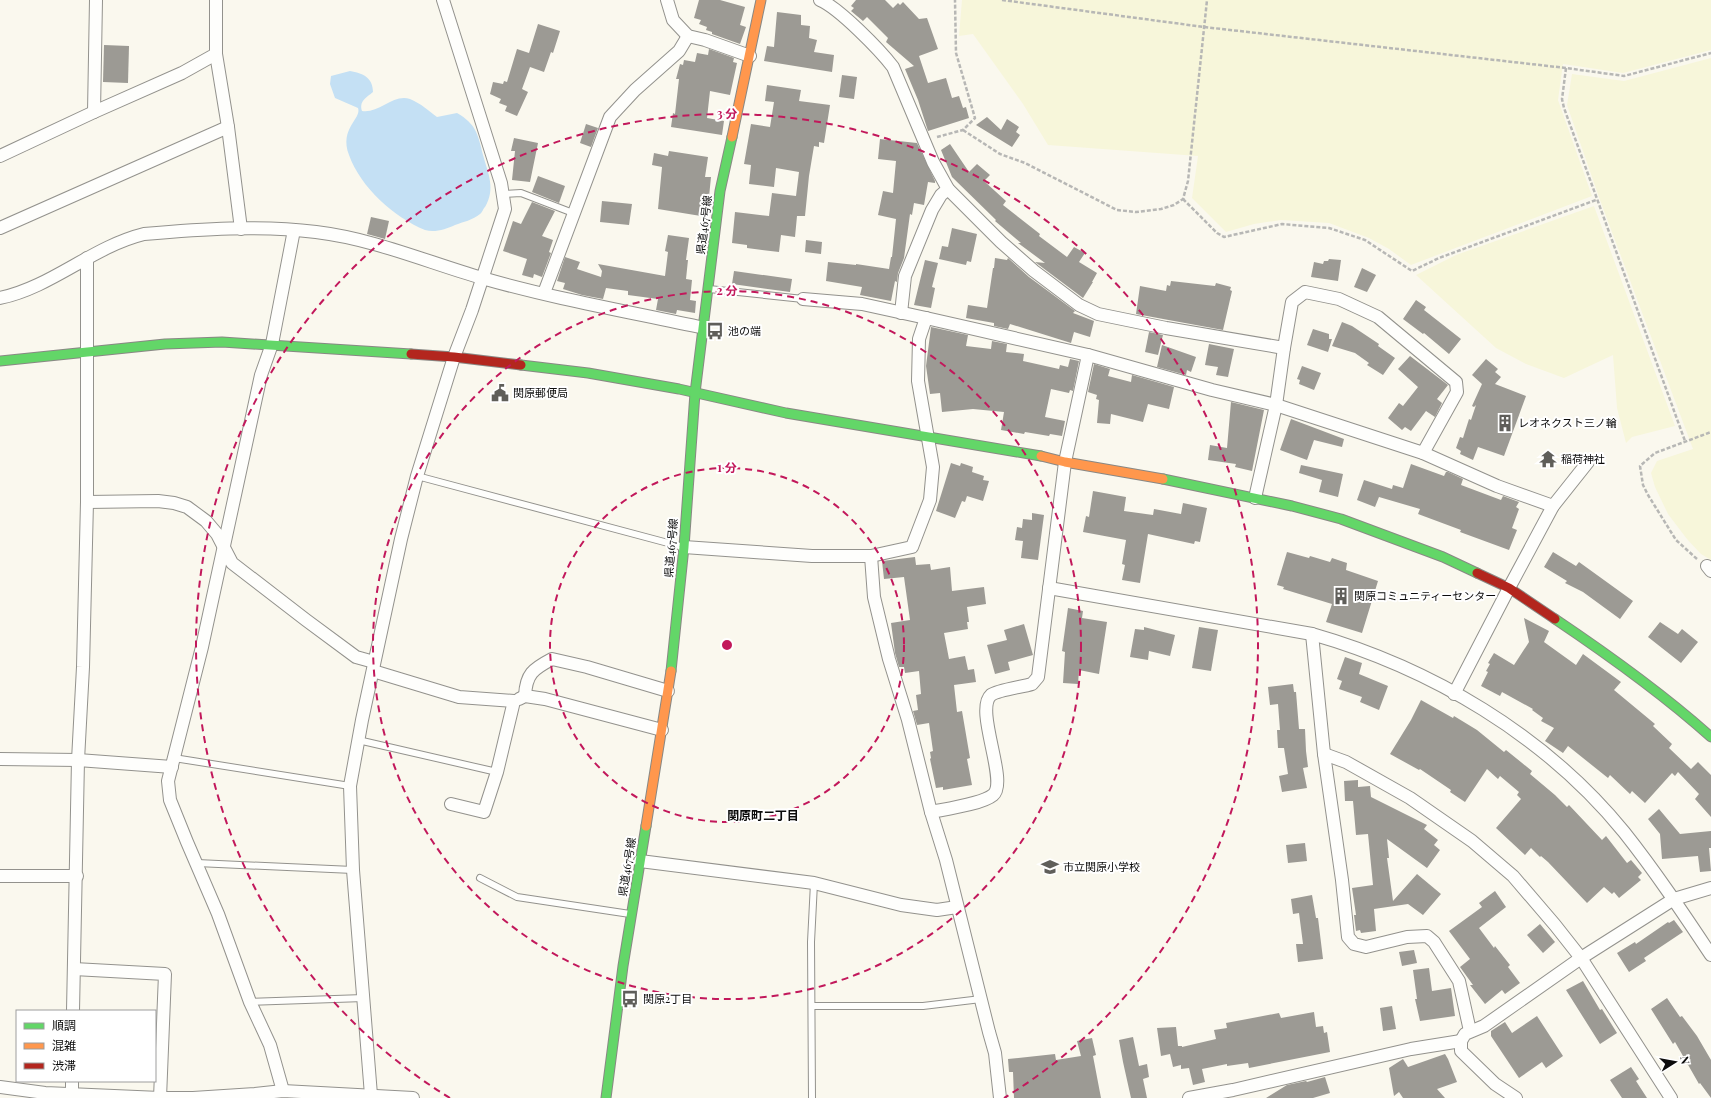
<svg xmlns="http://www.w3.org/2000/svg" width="1711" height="1098" viewBox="0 0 1711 1098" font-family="'Playfair Display','Noto Sans JP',serif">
<rect width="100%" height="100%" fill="#faf8ee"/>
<!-- farmland -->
<g fill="#f7f6da">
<path d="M962,0H1711V50L1623,73L1563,64L1558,100L1592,196L1411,265L1389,249L1369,238L1329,223L1281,220L1254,224L1226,232L1192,198L1198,156L1048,145L1023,104L973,34L959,36Z"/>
<path d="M1711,58V560L1701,554L1687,539L1668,514L1655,487L1651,473L1657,461L1693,449L1600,200L1567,105L1572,74L1624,81Z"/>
<path d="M1594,206L1675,426L1632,437L1626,443L1617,408L1613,355L1564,378L1526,364L1496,348L1416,275L1456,255Z"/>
</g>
<!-- water -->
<path fill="#c4e0f4" d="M350,71C363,73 373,78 373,92C366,98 359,101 362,111C378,114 394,93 410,99C420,103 429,111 437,117L457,113C476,124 478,134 483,155C488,173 496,189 485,207C483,209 482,213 480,214C473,220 463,222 455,225C446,229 435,233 425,230C394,217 361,188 349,155C339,128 362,119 358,108L335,98L330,84L331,76Z"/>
<!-- building -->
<g fill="#9c9a94">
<path d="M699,0H720L745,7L740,25L746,27L740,44L712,34V32L706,30L707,27L699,24L701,20L694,18Z"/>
<path d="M856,0H885L893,8L898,3L900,5L903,2L919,19L927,18L938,49L919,56L928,83L946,78L952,98L959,96L963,108L966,107L969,118L928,131L918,100L905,69L914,66L886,42L888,38L867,17L863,21L851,11L854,8L851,6Z"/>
<path d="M777,12L801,15V25L810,26L809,38L817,40L814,52L834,55L832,72L764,61L767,46L774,47Z"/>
<path d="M538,24L560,31L553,53L551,52L544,72L530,67L522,89L528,92L517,116L505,111L507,106L499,103L501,99L490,94L493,82L503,84L504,81L507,82L517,49L529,53Z"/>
<path d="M104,45L129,46L128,83L103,82Z"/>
<path d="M709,49L734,58L733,62L737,63L730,95L710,91L707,118L724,121L722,135L671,127L673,113L675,114L679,79H676L680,64L683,65L684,60L695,62L697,53L708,55Z"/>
<path d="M842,75L857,77L854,99L839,97Z"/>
<path d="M767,85L801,90L799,101L830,105L824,143L819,142V147L814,146L809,176L805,216H797L795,237L781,235L779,252L747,248V245L732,243L735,212L769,216L772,193L796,196L799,172L776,168L774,187L749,184L751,165L744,164L751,124L770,127L774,102L765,101Z"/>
<path d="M987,117L1001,130L1007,119L1019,127L1016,132L1020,135L1012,147L976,125Z"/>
<path d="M586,124L598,128L591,147L580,143Z"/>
<path d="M514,138L538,143L530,182L512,180L515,151H511Z"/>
<path d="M880,139L917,143L935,181V183L928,182L924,205L914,203L912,215L910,214L904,258L898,273L897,282L895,281L891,301L860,295L862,287L826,281L828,262L856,265V264L889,269L891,257H892L896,219L878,215L883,191L893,193L896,161L878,159Z"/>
<path d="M950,144L969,172L977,164L990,175L984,181L1006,201L1003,205L1040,234L1039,236L1067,257L1074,247L1085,253L1079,262L1097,273L1092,282H1093L1083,298L1035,262L1045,263L1018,243H1021L995,221L996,220L952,177L941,150Z"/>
<path d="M669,151L708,157L705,177H711L707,217L658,209L662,167L652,165L654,153L668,156Z"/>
<path d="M538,176L565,186L559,203L532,192Z"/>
<path d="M602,201L632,204L629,225L600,222Z"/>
<path d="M532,202L555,211L542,236L553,240L549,252L551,253L542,277L534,274L533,278L522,275L527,259L503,251L513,221L521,224Z"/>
<path d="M371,217L389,221L385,239L367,234Z"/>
<path d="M952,228L977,234L971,262L967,261L966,265L939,259L942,246L948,247Z"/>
<path d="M668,235L689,238L686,260H688L686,279L692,280L690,300L696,301L695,313L677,310L676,314L656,310L658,299L628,295V291L606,288L603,299L582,295L563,289L565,283L557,281L565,257L580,262L577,269L601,277L602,271L598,264L665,276L668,252L665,251Z"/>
<path d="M806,240L822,242L821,254L805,252Z"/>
<path d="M995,258L1007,260L1008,258L1029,277L1075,311L1073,313L1094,321L1090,337L1074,332L1071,343L1010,324L1008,329L994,326V323L966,318L968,305L987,308L993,268H994Z"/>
<path d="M1329,259L1341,260L1338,281L1311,277L1314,262L1323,264L1324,261H1328Z"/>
<path d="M925,260L938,263L932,287L935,288L931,308L914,305Z"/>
<path d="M1362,268L1376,275L1367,292L1354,287Z"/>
<path d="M734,271L792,279L790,292L732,284Z"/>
<path d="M1171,281L1215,286L1216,283L1231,287L1230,290L1232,291L1223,330L1136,314L1140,286L1166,291L1167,285L1170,286Z"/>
<path d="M1416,300L1426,307L1424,310L1461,339L1449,354L1424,333L1423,334L1403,319Z"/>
<path d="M1342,322L1352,326L1379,344L1378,346L1395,358L1383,375L1367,365L1369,363L1355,353L1332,346Z"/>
<path d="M931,327L968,335L966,346L991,349L992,341L1007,344L1006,352L1024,354L1023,361L1059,369L1060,365L1068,367L1070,359L1079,361L1073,391L1070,390L1069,393L1051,389L1045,417L1065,421L1062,436L1050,434L1049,436L1025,432L1024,434L1001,430L1004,412L973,409L942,412L940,393L930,394L926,366Z"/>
<path d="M1313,329L1329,334V339H1332L1328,352L1307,345Z"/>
<path d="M1149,332L1163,335L1158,355L1145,352Z"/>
<path d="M1209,344L1234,349L1228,377L1216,375L1218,367L1205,365Z"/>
<path d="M1162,345L1196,357L1191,372L1187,370L1186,375L1157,367Z"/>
<path d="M1410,356L1448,385L1437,399L1442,403L1435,417L1426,411L1411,431L1405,427L1402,430L1388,418L1399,403L1403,406L1418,387L1398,369Z"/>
<path d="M1486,359L1498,369L1495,372L1501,377L1495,384L1526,396L1504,456L1478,447L1473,460L1460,454L1461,451L1456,448L1460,437L1463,438L1469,419L1471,420L1476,405L1474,407L1472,406L1482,384L1472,375Z"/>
<path d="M1094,364L1110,369L1108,376L1131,382L1132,375L1174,387L1169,409L1148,404L1143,422L1111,414L1110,424L1097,423L1099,400L1096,399L1097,395L1088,392Z"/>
<path d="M1302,366L1321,373L1314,390L1299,384L1300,380L1297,379Z"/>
<path d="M1231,402L1264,410L1252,471L1235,467L1236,464L1208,460L1210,445L1227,448Z"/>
<path d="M1291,419L1344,439L1342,447L1314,440L1307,460L1280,450Z"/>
<path d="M951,463L960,466L961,463L973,467L972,472L984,476L983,480L989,481L983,501L967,496L965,502L962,501L955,518L936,511Z"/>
<path d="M1411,464L1444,476L1446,472H1448L1463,479L1461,485L1501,500L1503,496L1519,502L1516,507L1519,509L1512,528L1517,530L1509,550L1460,532L1461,530L1418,514L1420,509L1379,497L1375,507L1357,500L1364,480L1392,489L1393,485L1403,488Z"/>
<path d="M1301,465L1343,474L1338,497L1319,492L1322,480L1299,473Z"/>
<path d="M1093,491L1126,497L1124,511L1153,515L1154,509L1181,514L1183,503L1207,508L1200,542L1195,541L1194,544L1148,534L1140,583L1122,580L1125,565L1122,564L1126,540L1083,532L1086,516L1089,517Z"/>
<path d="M1032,513L1044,515L1038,560L1021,558L1023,541L1015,540L1017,527L1022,528L1023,519L1032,520Z"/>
<path d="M1287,552L1309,558L1310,556L1330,562L1332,558L1347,563L1346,570L1378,581L1362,633L1326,622L1332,604L1283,589L1284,587L1277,585Z"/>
<path d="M1553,552L1576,566L1579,562L1633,601L1620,619L1583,592L1565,583L1567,581L1544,567Z"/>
<path d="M915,557L916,565L930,564L931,570L950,567L952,591L984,587L986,604L967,607L969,622H967L968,629L944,633L949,659L965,656L968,670L974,669L976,682L954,685L957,712L962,711L970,758L967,759L972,785L943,790V787L936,788L930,759L931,758L930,752L933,751L929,723L917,725L913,711L918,710L916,695L921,694L919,671L905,673L904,667H899L895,653L891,623L910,620L904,577L884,579L882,561Z"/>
<path d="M1068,608L1083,611L1082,618L1107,622L1099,674L1079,670L1078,684L1063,683L1065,652L1062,651Z"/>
<path d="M1524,618L1549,631L1544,642L1576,665L1583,654L1621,682L1614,690L1655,724L1653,726L1672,744L1669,748L1691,769L1698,762L1711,775V817L1695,799L1699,794L1678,772L1675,776L1672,773L1645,803L1632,791L1630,794L1610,775L1608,778L1568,746L1563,753L1545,741L1554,728L1541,721L1543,718L1532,710L1533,709L1502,692L1500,696L1481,686L1488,672L1486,671L1490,664L1488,663L1494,653L1514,665L1529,642Z"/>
<path d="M1660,622L1678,634L1682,629L1698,642L1681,663L1648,637Z"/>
<path d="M1024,624L1033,655L1008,662L1010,670L995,674L987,645L1007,640L1004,630Z"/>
<path d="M1144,627L1175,635L1170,656L1149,651L1148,660L1130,657L1135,629L1144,630Z"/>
<path d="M1199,627L1218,630L1211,671L1192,668Z"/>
<path d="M1345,657L1362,663L1359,674L1388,686L1379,710L1360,702L1362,697L1339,689L1342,681L1337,679Z"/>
<path d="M1293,684L1294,692H1296L1299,729H1305L1306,751L1308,767L1303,768L1307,788L1282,792L1279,776L1288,774L1284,748H1278L1277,730H1280L1278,704L1270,705L1268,687Z"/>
<path d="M1421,700L1453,718L1454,716L1477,730L1504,752L1506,750L1532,771L1530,774L1555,795L1567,807L1569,805L1602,840L1606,836L1627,863L1631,860L1642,873L1638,877L1641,880L1619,898L1614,892L1612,894L1604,887L1587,903L1548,862L1541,856L1540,857L1531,848L1525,855L1496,828L1521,799L1517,795L1519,792L1500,776L1498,779L1487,769L1465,802L1450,792L1451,790L1420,769L1419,770L1390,754L1411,720Z"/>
<path d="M1358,780V787L1370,786L1371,797L1427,825L1424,829L1438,840L1434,845L1440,850L1427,868L1387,839L1389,858H1387L1393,901L1417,874L1441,894L1423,915L1408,904L1374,909L1376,931L1361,933L1360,930L1356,931L1354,915H1356L1352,888L1373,885L1368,834L1356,835L1353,801H1345L1344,781Z"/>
<path d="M1659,809L1680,834L1711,831V848H1709L1711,871L1700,872L1698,856L1662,859L1660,834L1648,819Z"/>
<path d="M1305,843L1307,861L1288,863L1286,845Z"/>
<path d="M1495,891L1506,907L1479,928L1494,948L1495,946L1510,965L1508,967L1520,983L1505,994L1502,990L1485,1004L1470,985H1473L1460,967L1470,959L1449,931L1482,907L1479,903Z"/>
<path d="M1312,895L1316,918H1318L1323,959L1298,962L1296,944H1303L1299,913L1293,914L1291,899Z"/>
<path d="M1674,920L1683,932L1644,958L1646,961L1629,972L1617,953L1635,942L1636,944L1668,922L1669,923Z"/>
<path d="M1540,924L1555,942L1543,953L1527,935Z"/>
<path d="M1414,950L1417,963L1402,966L1399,952Z"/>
<path d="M1429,968L1432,991L1451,988L1455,1016L1420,1021L1415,999H1417L1413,970Z"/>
<path d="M1583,981L1600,1010L1602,1009L1617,1033L1600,1044L1566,990Z"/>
<path d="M1667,998L1680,1017L1682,1016L1697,1036L1711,1060V1098L1700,1083L1699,1084L1675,1042L1673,1044L1651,1009Z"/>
<path d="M1392,1006L1396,1029L1383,1031L1380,1008Z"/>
<path d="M1314,1012L1316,1027L1323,1026L1324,1033L1327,1032L1330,1052L1249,1068L1248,1063L1227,1066V1064L1202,1069L1205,1082L1193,1085L1189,1068L1181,1069V1065L1173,1067L1170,1054L1161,1056L1157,1028L1176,1027L1178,1046H1182V1047L1216,1039L1214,1030L1227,1028L1226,1023L1279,1013L1281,1018Z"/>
<path d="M1537,1016L1563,1056L1546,1068L1542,1062L1519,1078L1491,1036V1031L1505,1022L1512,1033Z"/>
<path d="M1133,1037L1139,1066L1147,1064L1149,1077L1143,1079L1147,1098H1131L1123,1062L1119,1040Z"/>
<path d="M1092,1038L1096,1055L1093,1056L1101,1098H1014L1013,1072H1009L1008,1059L1055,1054L1056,1060L1081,1056L1077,1041Z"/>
<path d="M1445,1054L1448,1059L1457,1082L1437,1089L1445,1098H1403L1399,1092L1394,1096L1389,1068L1403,1059L1408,1067Z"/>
<path d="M1631,1067L1639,1079L1636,1081L1647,1098H1622L1610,1080Z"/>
<path d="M1325,1077L1330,1093L1313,1098H1266L1287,1085L1306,1081L1307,1082Z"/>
</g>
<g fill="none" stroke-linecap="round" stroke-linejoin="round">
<!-- lane casing -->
<g stroke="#93928d" stroke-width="8">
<g id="lane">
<path d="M504,194L521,193L573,213"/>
<path d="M709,289L803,299"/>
<path d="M417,476L683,547"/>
<path d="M358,740L497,772"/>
<path d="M174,758L350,786"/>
<path d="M197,863L353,870"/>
<path d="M480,878L517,897L630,914"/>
<path d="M250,1002L364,998"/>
<path d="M812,1006H923L981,999"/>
<path d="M812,1098L811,942L814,883"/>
</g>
</g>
<!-- street casing -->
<g stroke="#93928d" stroke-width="14">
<g id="street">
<path d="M667,0L673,20L688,36L705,40L750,56"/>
<path d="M820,0C839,8 880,50 893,67L933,162L948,189L1001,242L1034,271L1079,305L1098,314L1166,328L1284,348"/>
<path d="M216,54L228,127L241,229"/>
<path d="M94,112L96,0"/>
<path d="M0,156L94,112L182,73L216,54V0"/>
<path d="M0,228L228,127"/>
<path d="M544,293L610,117L635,90L679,51L688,36"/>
<path d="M0,298C52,287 92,247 144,234C201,229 259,225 316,232C374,239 427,262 482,278C555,299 630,312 704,328"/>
<path d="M803,299L862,304L926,318L1088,355L1212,390L1276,405L1423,453L1497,486L1553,506"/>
<path d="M901,313L905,276L932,210L941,195L948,189"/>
<path d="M1255,498L1276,405L1284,348L1292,302L1305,292L1339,299L1378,317L1456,382L1457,392L1423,453"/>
<path d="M87,502L158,501L174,503L187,507L206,521L217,534L232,563L306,620L356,657L374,662"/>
<path d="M684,547L812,556H871L912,547L930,500L933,467L918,381L919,339L926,318"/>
<path d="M871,556L874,597L889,659L908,720L931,812L946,860L989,1032L995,1053L1000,1098"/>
<path d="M1707,566L1711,571"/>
<path d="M1049,588L1312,634C1431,668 1545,735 1624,832C1655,871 1683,913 1711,955"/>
<path d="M1312,634L1324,754L1342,880L1348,937L1354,944L1366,947L1407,937L1427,936L1434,942L1459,981L1470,1031"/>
<path d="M373,671L459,697L514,701L497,772L484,812L451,804"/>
<path d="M1454,694L1509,588L1553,506L1588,462"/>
<path d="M525,696C526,674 533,669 552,659L587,667L668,691"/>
<path d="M519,699L525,696L545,699L662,730"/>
<path d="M1324,754L1346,762L1410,798L1472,841L1513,876L1555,925L1581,958L1671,1098"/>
<path d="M0,759L78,760L172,767"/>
<path d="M931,812C946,809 982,804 993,795C1009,782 974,710 991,695C998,690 1022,687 1032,684L1038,677L1065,462L1088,355"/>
<path d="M640,861L814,883L901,905L937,910L957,907"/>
<path d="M0,876H77"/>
<path d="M74,969L165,974L160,1098"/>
<path d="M73,1011L78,760L83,667L87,502V258"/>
<path d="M0,1087L45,1093L160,1098H193L255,1094L283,1091L413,1098"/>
<path d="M283,1091L270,1045L250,1002L218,914L187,842L170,800L168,781L202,647L261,375L272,344L294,230"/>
<path d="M371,1095L353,870L350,786L362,720L401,539L417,476L454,357L472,310L505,209L501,183L443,0"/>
<path d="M72,1098V1081"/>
<path d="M1189,1098L1233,1090L1411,1049L1461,1041"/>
<path d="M1516,1098L1495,1084L1461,1051V1041L1465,1034L1484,1026L1581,958L1674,899L1711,888"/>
</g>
</g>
<!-- fast casing -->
<g stroke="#898884" stroke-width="11">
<g id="fast">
<path d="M0,361L165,344L222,342L411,354"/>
<path d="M521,365L588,373L679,389L786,413L1041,456"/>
<path d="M1163,479L1292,506L1341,519L1443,557L1477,573"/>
<path d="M1555,619C1610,656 1662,693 1711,737"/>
<path d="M671,671L684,547L695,393L720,191L732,137"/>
<path d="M606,1098L623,966L646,826"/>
</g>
</g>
<!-- slow casing -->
<g stroke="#898884" stroke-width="11">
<g id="slow">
<path d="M732,137L761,0"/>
<path d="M1041,456L1065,462L1163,479"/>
<path d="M646,826L671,671"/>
</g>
</g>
<!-- jam casing -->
<g stroke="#898884" stroke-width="11">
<g id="jam">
<path d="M411,354L454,357L521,365"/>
<path d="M1477,573L1509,588L1555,619"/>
</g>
</g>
<!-- path -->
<g stroke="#b7b7b5" stroke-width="2.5" stroke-dasharray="4 2" stroke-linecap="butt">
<path d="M1002,0L1204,27L1566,68L1624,76L1711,53"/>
<path d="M1566,68L1562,99L1564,108L1685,441"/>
<path d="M963,130L1000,154L1025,163L1117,210L1136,212L1161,209L1174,205L1183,199L1188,181L1207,0"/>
<path d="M937,137L963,130L975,118L956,53L955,0"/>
<path d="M1183,199L1217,233L1224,237L1282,224L1329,228L1365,240L1412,271L1439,258L1596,200"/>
<path d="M1697,559L1676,540L1648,495L1643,485L1640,466L1655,453L1711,432"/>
</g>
<!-- lane -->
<use href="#lane" stroke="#fefefc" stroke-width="6"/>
<!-- street -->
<use href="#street" stroke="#fefefc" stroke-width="12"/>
<!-- fast -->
<use href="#fast" stroke="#63d668" stroke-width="9"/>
<!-- slow -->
<use href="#slow" stroke="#ff974d" stroke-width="9"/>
<!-- jam -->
<use href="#jam" stroke="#b3261e" stroke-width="9"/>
</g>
<!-- distance rings -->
<g fill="none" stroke="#c2185b" stroke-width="2" stroke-dasharray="7 5">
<circle cx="727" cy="645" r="177"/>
<circle cx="727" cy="645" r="354"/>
<path d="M450 1098A531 531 0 1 1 1004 1098"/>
</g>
<!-- icons -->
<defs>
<g id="bus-bare" transform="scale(1.38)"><path d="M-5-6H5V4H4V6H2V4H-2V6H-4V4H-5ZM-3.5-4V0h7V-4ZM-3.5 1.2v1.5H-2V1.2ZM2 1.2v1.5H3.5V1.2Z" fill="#5f5e5a" stroke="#fff" stroke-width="2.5" paint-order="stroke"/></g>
<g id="civic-bare" transform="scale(1.38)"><path d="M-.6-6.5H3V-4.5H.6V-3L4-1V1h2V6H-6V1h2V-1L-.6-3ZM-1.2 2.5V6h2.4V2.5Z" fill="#5f5e5a" stroke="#fff" stroke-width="2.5" paint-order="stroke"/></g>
<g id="building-bare" transform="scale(1.38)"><path d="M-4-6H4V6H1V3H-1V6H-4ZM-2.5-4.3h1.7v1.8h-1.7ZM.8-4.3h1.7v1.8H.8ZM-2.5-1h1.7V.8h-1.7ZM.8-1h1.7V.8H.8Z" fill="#5f5e5a" stroke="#fff" stroke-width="2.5" paint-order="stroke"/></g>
<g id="temple-bare" transform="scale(1.38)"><path d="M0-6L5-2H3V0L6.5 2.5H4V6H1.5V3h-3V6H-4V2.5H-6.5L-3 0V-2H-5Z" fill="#5f5e5a" stroke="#fff" stroke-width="2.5" paint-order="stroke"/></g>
<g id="school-bare" transform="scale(1.38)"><path d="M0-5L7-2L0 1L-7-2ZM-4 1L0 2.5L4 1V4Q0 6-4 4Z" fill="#5f5e5a" stroke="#fff" stroke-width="2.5" paint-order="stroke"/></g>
</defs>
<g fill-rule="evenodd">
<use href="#bus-bare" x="715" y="331"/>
<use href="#civic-bare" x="500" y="393"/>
<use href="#building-bare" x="1505" y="423"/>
<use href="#temple-bare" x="1548" y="459"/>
<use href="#building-bare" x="1341" y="596"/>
<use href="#school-bare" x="1050" y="867"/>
<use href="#bus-bare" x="630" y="999"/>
</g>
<g text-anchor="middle" stroke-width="4" stroke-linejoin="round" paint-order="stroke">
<!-- street labels -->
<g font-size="11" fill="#0b0b0b" stroke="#fff">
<text transform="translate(704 225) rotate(-83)" y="4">県道467号線</text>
<text transform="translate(671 548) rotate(-85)" y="4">県道467号線</text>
<text transform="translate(627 867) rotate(-81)" y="4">県道467号線</text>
</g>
<!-- poi labels -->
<g font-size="11" fill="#0b0b0b" stroke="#fff" text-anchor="start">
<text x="728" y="335">池の端</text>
<text x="513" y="397">関原郵便局</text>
<text x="1518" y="427">レオネクスト三ノ輪</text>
<text x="1561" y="463">稲荷神社</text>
<text x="1354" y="600">関原コミュニティーセンター</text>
<text x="1063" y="871">市立関原小学校</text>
<text x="643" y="1003">関原2丁目</text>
</g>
<!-- neighbourhood labels -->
<g font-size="12" font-weight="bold" fill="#0b0b0b" stroke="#fff">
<text x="763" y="820">関原町二丁目</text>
</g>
</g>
<circle cx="727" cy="645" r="6" fill="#c2185b" stroke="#fff" stroke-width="2"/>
<g font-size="12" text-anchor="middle" font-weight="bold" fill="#c2185b" stroke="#fff" stroke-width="4" stroke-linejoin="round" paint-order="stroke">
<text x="727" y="118">3 分</text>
<text x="727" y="295">2 分</text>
<text x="727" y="472">1 分</text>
</g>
<!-- legend -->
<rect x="16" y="1010" width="140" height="72" fill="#ffffff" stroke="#9d9d9d"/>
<rect x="24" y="1023" width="20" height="6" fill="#63d668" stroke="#9d9d9d"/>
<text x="52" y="1030" font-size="12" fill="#0b0b0b">順調</text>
<rect x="24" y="1043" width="20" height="6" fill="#ff974d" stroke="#9d9d9d"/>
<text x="52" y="1050" font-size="12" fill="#0b0b0b">混雑</text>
<rect x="24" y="1063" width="20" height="6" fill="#b3261e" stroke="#9d9d9d"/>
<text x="52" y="1070" font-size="12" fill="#0b0b0b">渋滞</text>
<!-- north arrow -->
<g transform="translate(1675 1062) rotate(79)" stroke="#ffffff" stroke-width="3" paint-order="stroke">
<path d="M0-3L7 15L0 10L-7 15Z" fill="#0b0b0b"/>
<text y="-6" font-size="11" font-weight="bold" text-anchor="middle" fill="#0b0b0b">N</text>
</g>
</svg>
